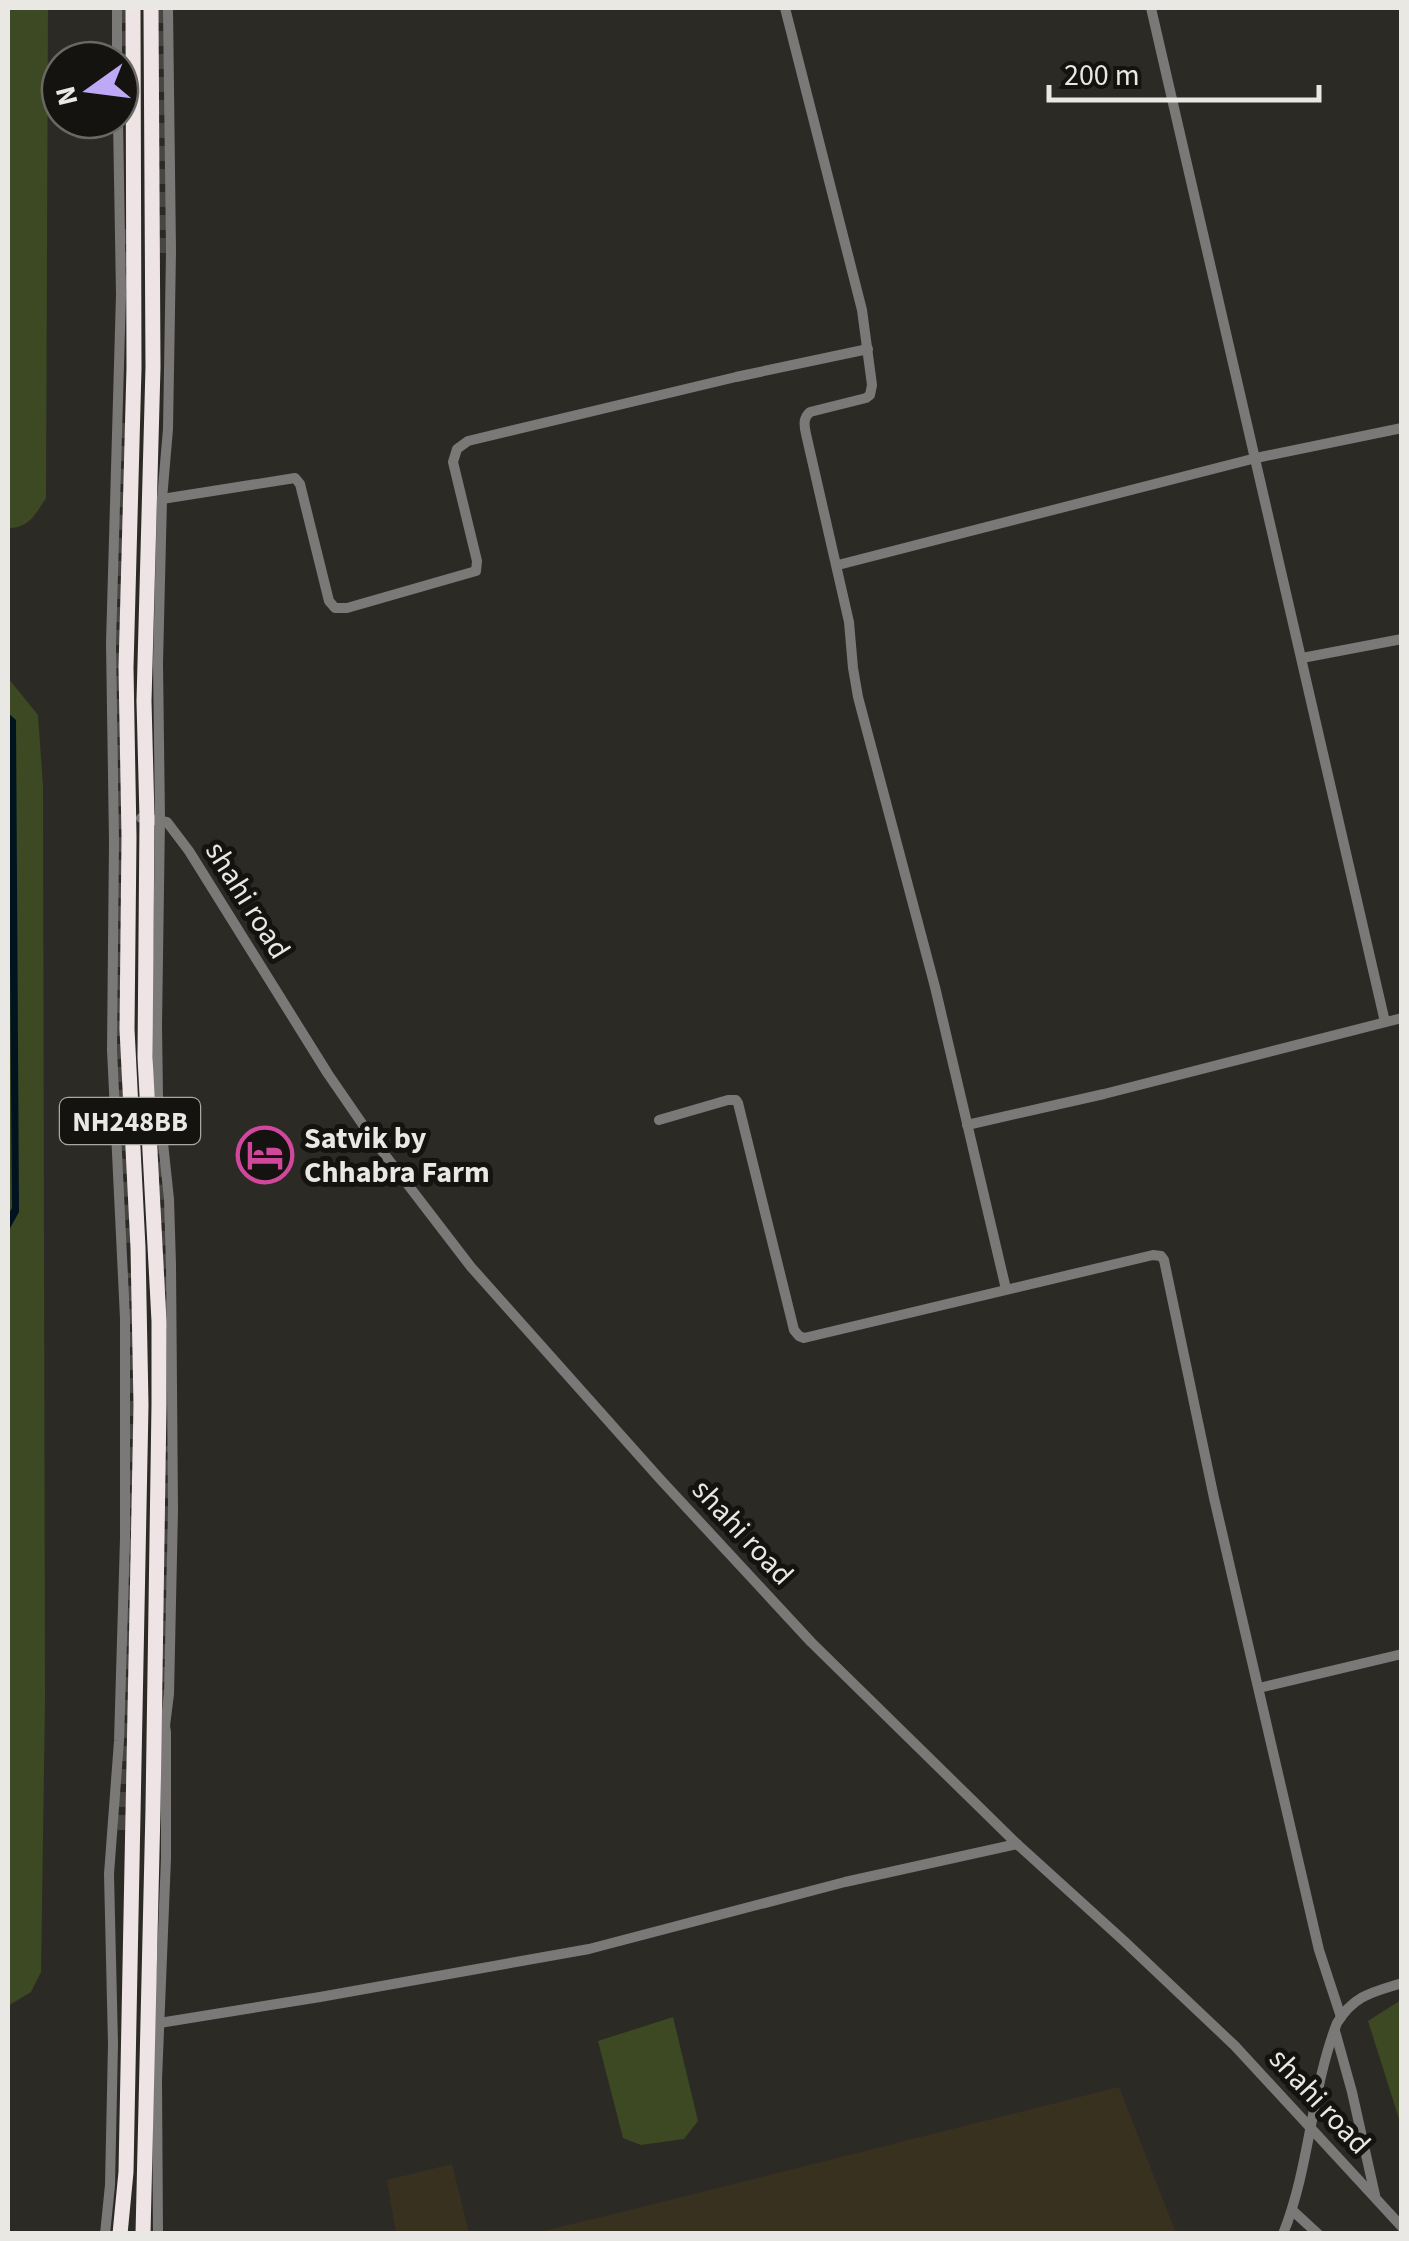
<svg xmlns="http://www.w3.org/2000/svg" width="1409" height="2241" viewBox="0 0 1409 2241" font-family="'Source Sans 3',sans-serif">
<rect width="100%" height="100%" fill="#2c2a25"/>
<!-- industrial -->
<g fill="#393120">
<path d="M1119,2087L1176,2233H535L642,2207Z"/>
<path d="M452,2164L469,2233H396L387,2180Z"/>
</g>
<!-- green -->
<g fill="#3c4922">
<path d="M8,8H48L46,498C35,515 29,528 8,528Z"/>
<path d="M8,678L38,715L43,786L45,1701L41,1972L31,1992L8,2006Z"/>
<path d="M1401,2000V2125L1368,2021Z"/>
<path d="M673,2017L698,2121L684,2139L641,2145L623,2138L598,2041Z"/>
</g>
<!-- water -->
<path fill="#001420" d="M8,713L16,720L19,1212L8,1232V1215L12,1208Z"/>
<g fill="none" stroke-linecap="round" stroke-linejoin="round">
<!-- highway-tunnel -->
<g stroke="#484642" stroke-width="15" stroke-dasharray="15 8" stroke-linecap="butt">
<path d="M125,8L126,65"/>
<path d="M159,8V258"/>
<path d="M125,290L127,228"/>
<path d="M122,423L119,587V1089L131,1245"/>
<path d="M156,1116L165,1243L167,1328"/>
<path d="M162,1728L168,1446"/>
<path d="M125,1830L132,1405L131,1273"/>
</g>
<!-- minor -->
<g stroke="#7b7878" stroke-width="10">
<path d="M117,8V60"/>
<path d="M785,8L862,310L872,385L870,395L866,398L810,412C803,418 804,425 806,434L849,622L853,668L858,697L935,987L1006,1289"/>
<path d="M1151,8L1385,1022"/>
<path d="M162,499L295,478L300,484L329,601L335,608H347L476,571L477,561L453,462L457,449L468,441L736,377L868,349"/>
<path d="M838,565L1256,458L1402,428"/>
<path d="M1302,658L1402,639"/>
<path d="M141,818L167,822L189,851L328,1074L372,1138L471,1267L660,1479L811,1642L1017,1844L1124,1941L1235,2046L1402,2227"/>
<path d="M659,1120L728,1100H736L738,1103L794,1330L799,1336L804,1338L1153,1255L1161,1256L1164,1260L1214,1498L1319,1950L1341,2017"/>
<path d="M967,1125L1104,1094L1402,1018"/>
<path d="M1259,1688L1402,1654"/>
<path d="M165,1726L169,1694L173,1510L171,1265L169,1199L158,1096L157,1026L160,820L158,663L162,499L168,429L171,251L168,8"/>
<path d="M147,2025L320,1997L589,1949L845,1882L1017,1844"/>
<path d="M1335,2031L1352,2092L1375,2195"/>
<path d="M1292,2210L1318,2234"/>
<path d="M105,2234L110,2185L113,2044L109,1874L119,1741L125,1539V1318L112,1050L114,842L111,643L121,295L118,120"/>
<path d="M158,2234L157,2080L166,1858V1732L165,1726L159,1725"/>
<path d="M1283,2234C1310,2167 1311,2090 1337,2023C1354,1995 1373,1992 1402,1983"/>
</g>
<!-- highway -->
<g stroke="#eee4e6" stroke-width="15">
<path d="M120,2234L126,2172L141,1405L138,1248L127,1029L129,837L126,668L134,368L133,8"/>
<path d="M143,2234L153,1809L159,1404V1321L145,1057L147,818L144,701L153,367L151,8"/>
</g>
</g>
<!-- icons -->
<defs>
<g id="hotel-ring" transform="scale(2.875)"><circle r="9.5" fill="#141310" stroke="#d1479c" stroke-width="1.5"/><path d="M-6-4.5h1.5V1H6V5H4.5V3h-9V5H-6ZM-4 0a1.8 1.8 0 1 1 3.6 0ZM.5 0V-2.5h3Q6-2.5 6 0Z" fill="#d1479c"/></g>
</defs>
<g fill-rule="evenodd">
<use href="#hotel-ring" x="265" y="1155"/>
</g>
<g text-anchor="middle" stroke-width="10" stroke-linejoin="round" paint-order="stroke">
<!-- shield labels -->
<rect fill="#141310" stroke="#a9a8a4" stroke-width="2.5" x="60" y="1098" width="140" height="46" rx="8"/>
<g font-size="28" font-weight="bold" fill="#e9e8e4">
<text x="130" y="1131">NH248BB</text>
</g>
<!-- street labels -->
<g font-size="30" fill="#e9e8e4" stroke="#141310">
<text transform="translate(248 900) rotate(58)" y="10">shahi road</text>
<text transform="translate(743 1532) rotate(47)" y="10">shahi road</text>
<text transform="translate(1320 2101) rotate(47)" y="10">shahi road</text>
</g>
<!-- poi labels -->
<g font-size="30" font-weight="bold" fill="#e9e8e4" stroke="#141310" text-anchor="start">
<text x="304" y="1148">Satvik by<tspan x="304" dy="34">Chhabra Farm</tspan></text>
</g>
</g>
<!-- border -->
<rect width="1409" height="2241" fill="none" stroke="#e9e8e4" stroke-width="20"/>
<!-- north arrow -->
<g transform="translate(90 90) rotate(256)"><circle r="48" fill="#141310" stroke="#696865" stroke-width="2.5"/>
<path d="M0-8L18 38L0 25L-18 38Z" fill="#bda9f5"/>
<text y="-15" font-size="28" font-weight="bold" text-anchor="middle" fill="#e9e8e4">N</text>
</g>
<!-- scale -->
<path d="M1049 85v15h270v-15" fill="none" stroke="#e9e8e4" stroke-width="5"/>
<text x="1064" y="85" font-size="30" fill="#e9e8e4" stroke="#141310" stroke-width="8" paint-order="stroke">200 m</text>
</svg>
